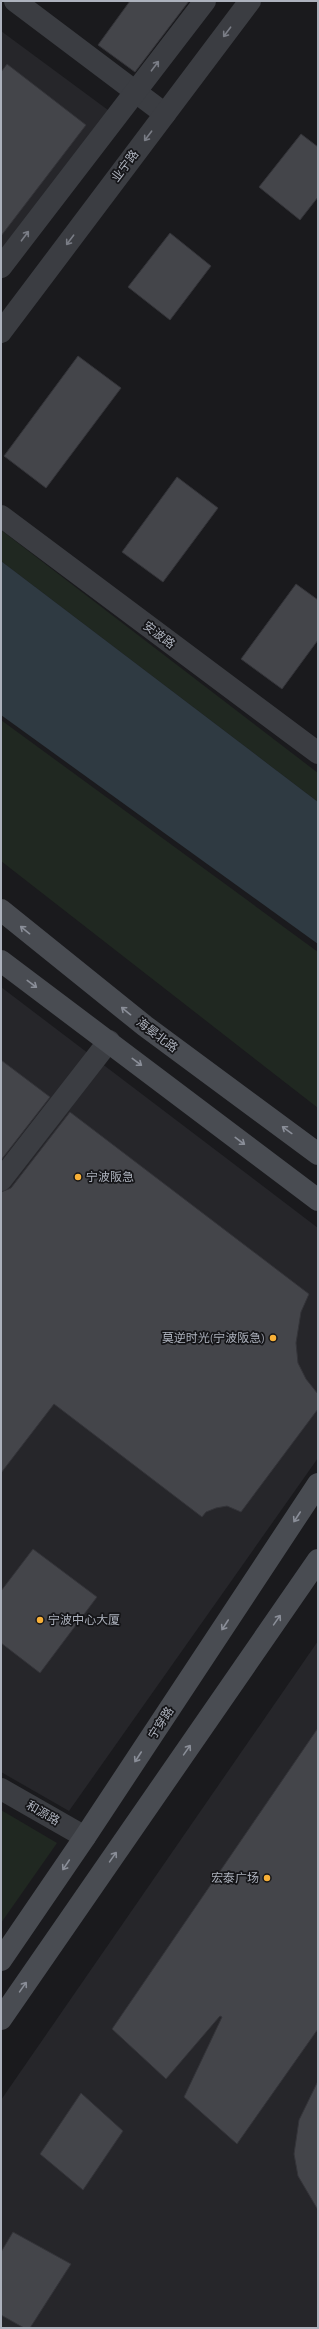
<svg xmlns="http://www.w3.org/2000/svg" width="319" height="2329" viewBox="0 0 319 2329" font-family="'Alegreya Sans','Noto Sans SC',sans-serif">
<rect width="100%" height="100%" fill="#1a1a1d"/>
<!-- built -->
<g fill="#26262a">
<path d="M1,31L112,113L1,255Z"/>
<path d="M1,987L318,1228V1458L69,1811L1,1772Z"/>
<path d="M318,1641V2328H1V2100Z"/>
</g>
<!-- green -->
<g fill="#202821">
<path d="M1,530L318,773V802L1,561Z"/>
<path d="M1,720L318,952V1108L1,861Z"/>
<path d="M1,1810L57,1843L1,1923Z"/>
</g>
<!-- water -->
<path fill="#2f3a42" d="M1,561L318,802V944L1,715Z"/>
<!-- building -->
<g fill="#44454a" stroke="#343439">
<path d="M130,1H189L135,72L98,45Z"/>
<path d="M7,64L86,125L1,236V72Z"/>
<path d="M301,134L318,147V197L300,220L259,187Z"/>
<path d="M170,233L211,266L170,320L128,287Z"/>
<path d="M78,356L121,388L46,488L4,456Z"/>
<path d="M177,477L218,508L163,582L122,552Z"/>
<path d="M296,584L318,600V640L282,689L241,659Z"/>
<path d="M1,1060L50,1097L1,1160Z"/>
<path d="M70,1112L309,1294L301,1312L296,1343L298,1363L306,1379L318,1394V1409L241,1512L227,1506L216,1508L206,1512L202,1517L54,1404L1,1473V1192L11,1188Z"/>
<path d="M33,1549L97,1597L40,1673L1,1643V1591Z"/>
<path d="M318,1728V2029L237,2144L184,2097L222,2017L220,2016L166,2079L112,2029Z"/>
<path d="M318,2081V2210L298,2176L294,2154L299,2120Z"/>
<path d="M81,2093L123,2131L83,2190L40,2154Z"/>
<path d="M13,2232L71,2264L30,2328H24L1,2315V2252Z"/>
</g>
<g fill="none" stroke-linecap="round" stroke-linejoin="round">
<!-- minor -->
<path stroke="#3b3d42" stroke-width="22" d="M15,1L165,114"/>
<!-- tertiary -->
<g stroke="#3b3d42" stroke-width="22">
<path d="M1,267L205,1"/>
<path d="M1,332L250,1"/>
<path d="M1,516L318,753"/>
<path d="M1,1180L109,1041"/>
<path d="M1,1789L85,1837"/>
</g>
<!-- secondary -->
<g stroke="#494c52" stroke-width="22">
<path d="M1,910L145,1026L318,1154"/>
<path d="M1,961L318,1200"/>
<path d="M1,1960L85,1837L318,1484"/>
<path d="M1,2019L318,1560"/>
</g>
</g>
<!-- one-way arrows -->
<defs><path id="oneway-shaft" d="M-6 0H5M1.5-3L5.5 0L1.5 3" fill="none" stroke-width="1.6" stroke-linecap="round" stroke-linejoin="round"/></defs>
<g stroke="#7a7d86">
<use href="#oneway-shaft" transform="translate(227 32) rotate(127)"/>
<use href="#oneway-shaft" transform="translate(155 66) rotate(-53)"/>
<use href="#oneway-shaft" transform="translate(148 136) rotate(127)"/>
<use href="#oneway-shaft" transform="translate(25 236) rotate(-53)"/>
<use href="#oneway-shaft" transform="translate(70 240) rotate(127)"/>
</g>
<g stroke="#8a8e98">
<use href="#oneway-shaft" transform="translate(25 930) rotate(-141)"/>
<use href="#oneway-shaft" transform="translate(32 984) rotate(37)"/>
<use href="#oneway-shaft" transform="translate(126 1011) rotate(-141)"/>
<use href="#oneway-shaft" transform="translate(137 1062) rotate(37)"/>
<use href="#oneway-shaft" transform="translate(287 1130) rotate(-144)"/>
<use href="#oneway-shaft" transform="translate(240 1141) rotate(37)"/>
<use href="#oneway-shaft" transform="translate(297 1517) rotate(123)"/>
<use href="#oneway-shaft" transform="translate(277 1620) rotate(-55)"/>
<use href="#oneway-shaft" transform="translate(225 1625) rotate(123)"/>
<use href="#oneway-shaft" transform="translate(187 1750) rotate(-55)"/>
<use href="#oneway-shaft" transform="translate(138 1757) rotate(123)"/>
<use href="#oneway-shaft" transform="translate(113 1857) rotate(-55)"/>
<use href="#oneway-shaft" transform="translate(66 1865) rotate(124)"/>
<use href="#oneway-shaft" transform="translate(23 1987) rotate(-55)"/>
</g>
<!-- markers -->
<g fill="#f8b037" stroke="#151518" stroke-width="1.5">
<circle cx="78" cy="1177" r="4"/>
<circle cx="273" cy="1338" r="4"/>
<circle cx="40" cy="1620" r="4"/>
<circle cx="267" cy="1878" r="4"/>
</g>
<g text-anchor="middle" stroke-width="3.5" stroke-linejoin="round" paint-order="stroke">
<!-- street labels -->
<g font-size="12" fill="#adb2bd" stroke="#151518">
<text transform="translate(125 166) rotate(-53)" y="4">业宁路</text>
<text transform="translate(159 635) rotate(37)" y="4">安波路</text>
<text transform="translate(157 1035) rotate(37)" y="4">海晏北路</text>
<text transform="translate(161 1723) rotate(-57)" y="4">宁穿路</text>
<text transform="translate(43 1813) rotate(30)" y="4">和源路</text>
</g>
<!-- poi labels -->
<g font-size="12" fill="#adb2bd" stroke="#151518" text-anchor="start">
<text x="86" y="1181">宁波阪急</text>
<text x="265" y="1342" text-anchor="end">莫逆时光(宁波阪急)</text>
<text x="48" y="1624">宁波中心大厦</text>
<text x="259" y="1882" text-anchor="end">宏泰广场</text>
</g>
</g>
<!-- border -->
<rect width="319" height="2329" fill="none" stroke="#adb2bd" stroke-width="4"/>
</svg>
